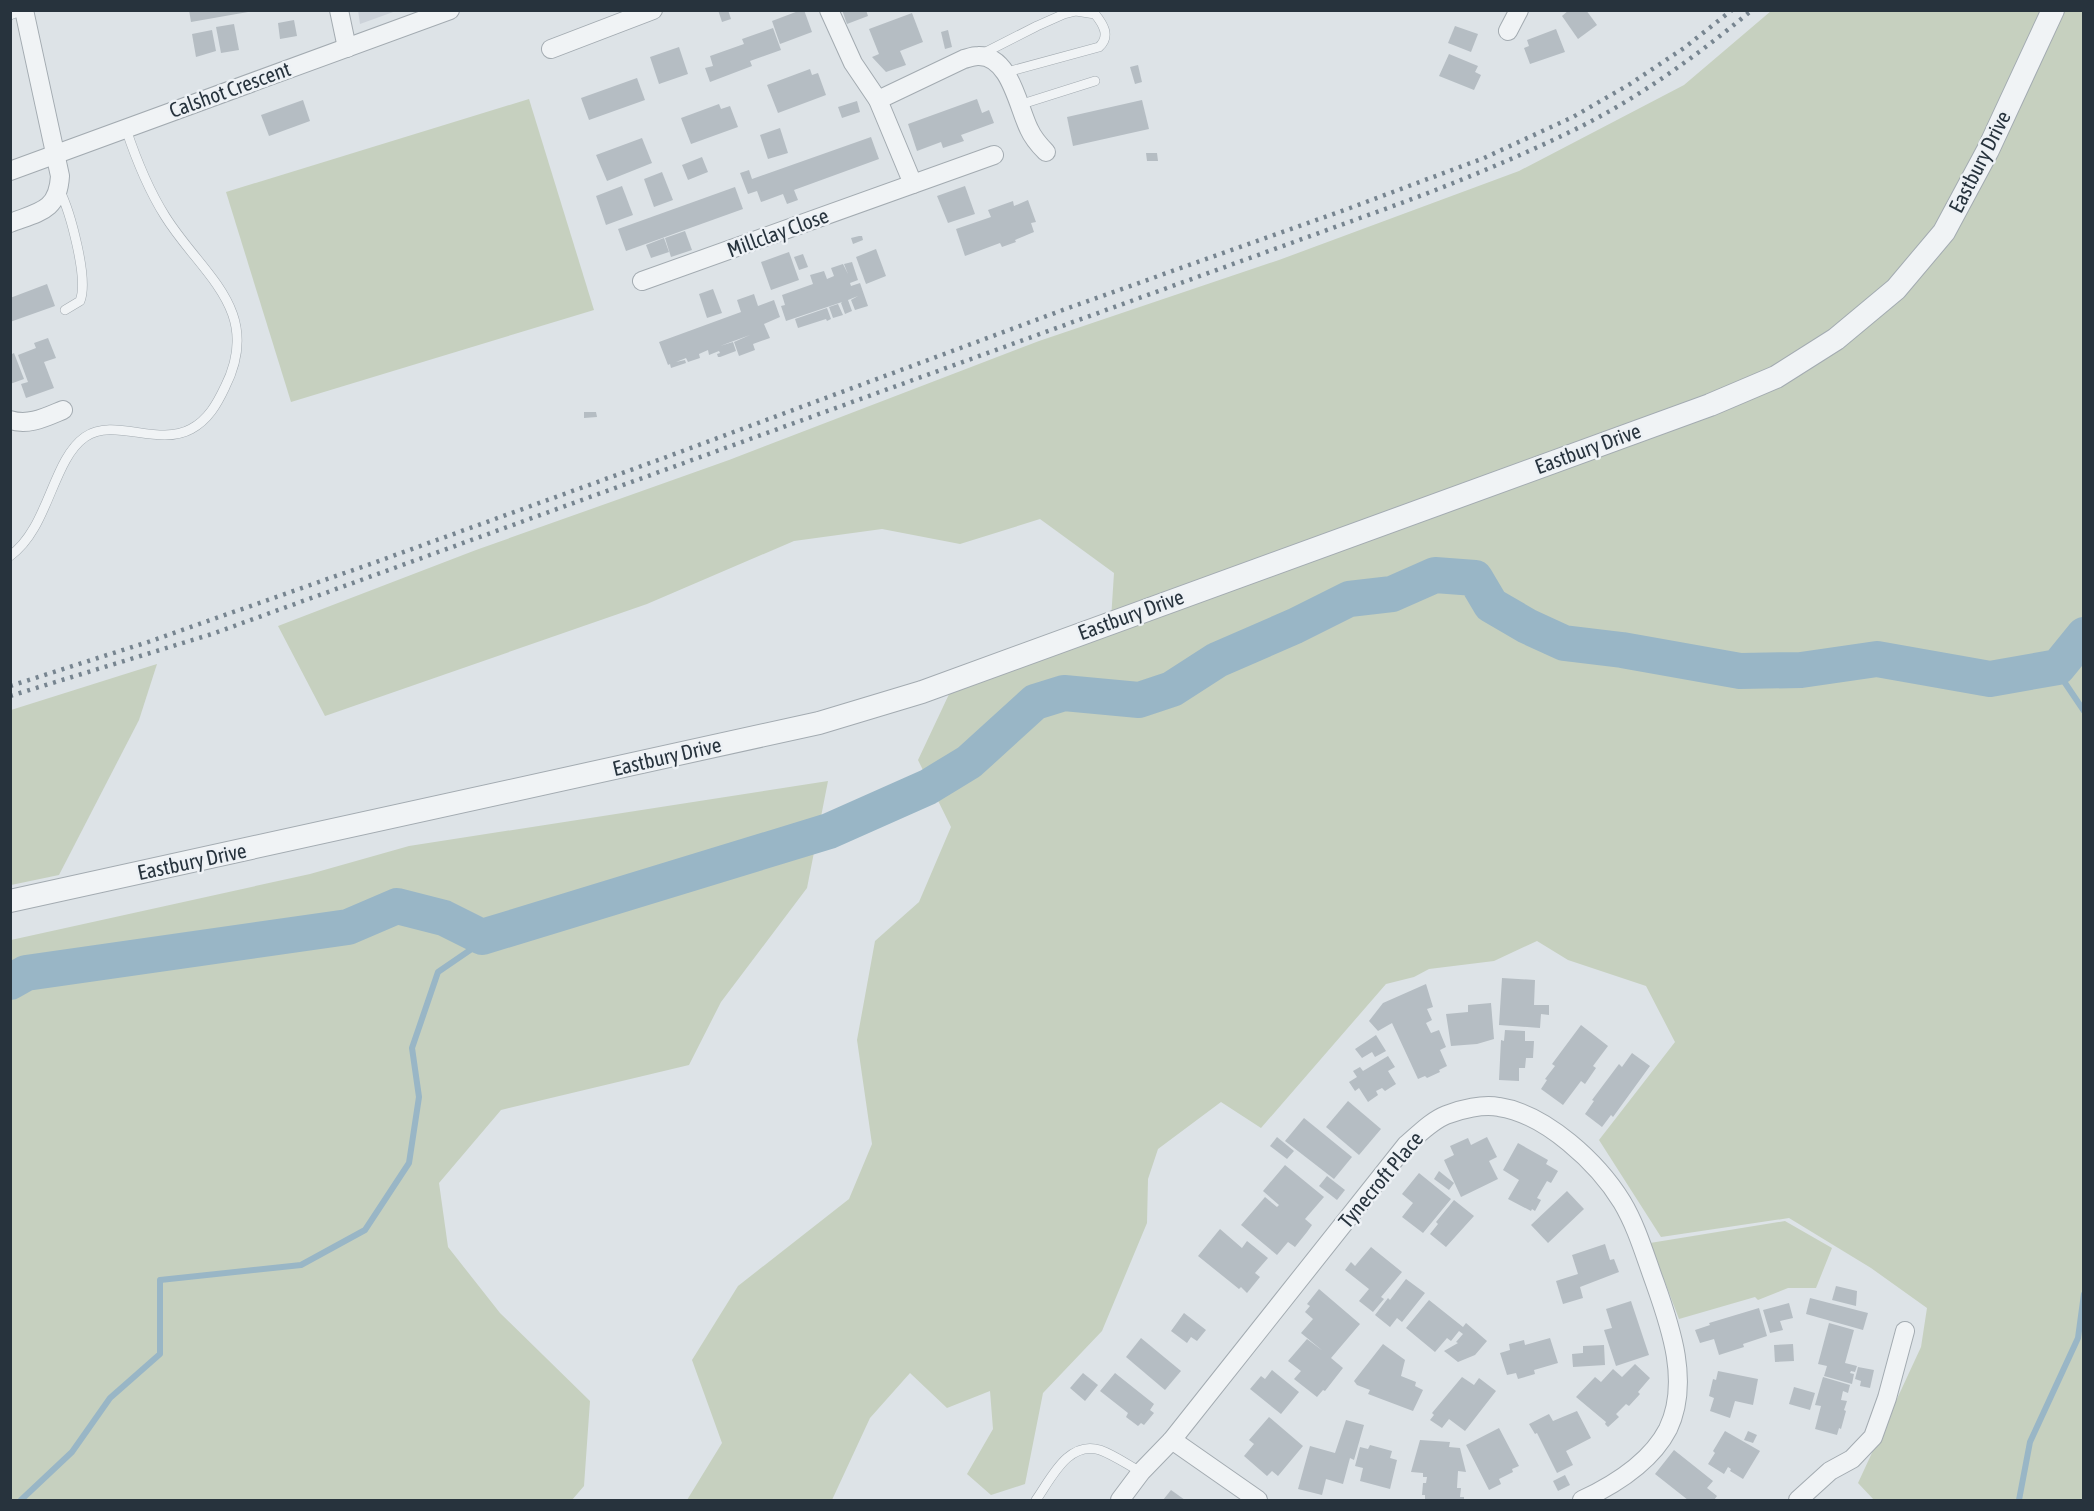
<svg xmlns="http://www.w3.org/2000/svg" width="2094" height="1511" viewBox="0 0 2094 1511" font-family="'Asap Condensed',sans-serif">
<rect width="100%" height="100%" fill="#dde3e7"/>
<!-- built -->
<path fill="#ccd2d9" d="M358,10H396V11L360,24Z"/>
<!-- green -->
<g fill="#c6d0bf">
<path d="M1771,11H2083V1500H1874L1858,1483L1921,1347L1927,1308L1871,1268L1789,1218L1661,1237L1599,1140L1675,1042L1646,986L1568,960L1537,941L1494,961L1429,969L1414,977L1386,984L1261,1128L1221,1102L1158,1149L1148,1179L1147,1223L1102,1331L1043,1393L1025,1484L991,1495L967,1474L993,1429L990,1391L947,1408L910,1373L870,1418L832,1500H687L722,1443L692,1360L738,1286L849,1199L872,1144L857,1040L875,941L919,902L951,827L918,760L951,690L1110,635L1114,573L1040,519L960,544L882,529L794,541L647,604L325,716L278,626L476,550L729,460L1039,341L1279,260L1519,171L1684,85Z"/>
<path d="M529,99L594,310L291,402L226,192Z"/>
<path d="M157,664L139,720L59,875L11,885V710Z"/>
<path d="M828,781L807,888L721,1002L689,1065L501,1110L439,1183L448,1247L500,1313L590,1401L584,1486L572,1500H11V940L310,874L409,846Z"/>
<path d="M1785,1221L1832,1248L1816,1288H1788L1758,1300L1755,1297L1679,1319L1650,1243Z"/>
</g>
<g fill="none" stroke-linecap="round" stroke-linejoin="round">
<!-- stream -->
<g stroke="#99b6c6" stroke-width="6">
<path d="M2058,667L2061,677L2084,711"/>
<path d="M21,1500L72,1452L110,1398L160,1354V1280L301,1265L365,1230L409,1163L419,1097L412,1048L438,972L476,946L482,937"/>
<path d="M2019,1500L2030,1442L2078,1338L2084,1294"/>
</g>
<!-- river -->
<path stroke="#99b6c6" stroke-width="36" d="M10,982L26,973L348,927L397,906L444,918L482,937L829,831L928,787L969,762L1035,702L1064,693L1139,700L1172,689L1217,660L1295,626L1349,599L1392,594L1435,575L1475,578L1491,605L1527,626L1564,643L1622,650L1740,671L1801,670L1877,659L1990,679L2058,667L2084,635"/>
</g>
<!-- building -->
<g fill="#b5bdc3">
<path d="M189,10H248V12L191,22Z"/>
<path d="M718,10H728L731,19L722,22Z"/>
<path d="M801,10H804L812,32L780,44L772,21Z"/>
<path d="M842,10H866L868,16L847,24Z"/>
<path d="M1569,10H1586L1597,25L1578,39L1562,16Z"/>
<path d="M912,13L923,42L900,51L906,65L886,72L872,57L879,54L869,29Z"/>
<path d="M294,20L297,36L280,39L278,23Z"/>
<path d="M234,24L239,50L221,53L216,27Z"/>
<path d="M1455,26L1478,34L1471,52L1448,43Z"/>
<path d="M773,28L781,50L750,61L752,66L710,82L705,68L713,66L710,56L744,44L742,39Z"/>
<path d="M1556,29L1565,52L1530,64L1524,48L1529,46L1527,40Z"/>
<path d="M212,30L216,51L196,57L192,34Z"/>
<path d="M948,30L952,47L945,49L941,32Z"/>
<path d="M679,47L688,74L659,84L650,57Z"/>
<path d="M1449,54L1478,66L1475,72L1481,75L1474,90L1439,76Z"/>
<path d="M1138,65L1142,82L1135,84L1130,67Z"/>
<path d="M810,69L812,75L818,73L826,95L778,113L767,85Z"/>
<path d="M637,78L645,100L589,120L581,98Z"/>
<path d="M977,99L982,113L989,110L994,123L961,135L964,141L943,148L941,142L917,151L908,124Z"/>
<path d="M303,100L310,121L269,136L261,115Z"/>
<path d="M1142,100L1149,129L1073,146L1067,117Z"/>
<path d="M857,101L860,112L842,118L838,107Z"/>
<path d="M719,104L721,109L730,106L738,127L691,144L681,118Z"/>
<path d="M780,128L788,153L768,159L760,135Z"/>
<path d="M871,137L879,159L794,190L798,200L787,204L783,194L761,202L757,191L748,194L740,173L749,170L752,179Z"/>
<path d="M642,138L652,163L607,181L596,155Z"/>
<path d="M1146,153H1157L1158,161H1147Z"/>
<path d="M702,157L708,172L688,180L682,165Z"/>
<path d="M662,172L673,200L654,207L644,179Z"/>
<path d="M622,186L633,215L606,225L596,196Z"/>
<path d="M965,186L975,214L948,223L937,196Z"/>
<path d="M735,187L743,209L626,251L618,229Z"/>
<path d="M1028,200L1036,222L1031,223L1034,232L1015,240L1016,242L1002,247L1000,243L965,256L956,229L991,217L988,210L1013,201L1014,206Z"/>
<path d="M685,231L692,250L671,257L665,238Z"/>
<path d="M859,236H862L863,240L853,244L851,238Z"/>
<path d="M664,238L669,252L651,258L646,245Z"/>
<path d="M876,249L886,276L866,284L856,257Z"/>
<path d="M789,252L799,280L771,290L761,262Z"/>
<path d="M803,254L808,267L799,270L794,257Z"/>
<path d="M852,262L858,280L850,283L851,286L860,283L868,306L855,310L851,300L858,296L848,300L852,311L845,314L841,303L842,302L786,321L781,306L785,305L782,295L813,284L810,275L824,271L827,279L834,276L831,268L843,264L848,274L844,264Z"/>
<path d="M47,284L55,306L10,322V298Z"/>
<path d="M713,289L722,313L707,318L699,294Z"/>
<path d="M754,294L758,306L774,300L780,317L764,324L770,338L753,344L755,350L739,356L734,342L750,335L720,346L733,342L736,351L720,357H718L717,354L720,353L719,351L709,355L708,350L699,354L700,358L688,362L686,358L676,362L685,360L686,363L671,368L670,364L668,365L659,342L741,312L737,300Z"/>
<path d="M838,304L843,315L833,318L829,307Z"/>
<path d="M827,308L831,319L827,321L826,319L798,328L795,319Z"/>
<path d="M48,338L56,358L44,362L54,388L26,398L21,384L28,382L18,355L36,348L34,343Z"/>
<path d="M14,353L24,379L10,384V355Z"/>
<path d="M584,412H596L597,417L584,418Z"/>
<path d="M1502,978L1535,980L1534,1005H1549V1015L1541,1014L1540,1028L1499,1025Z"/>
<path d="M1426,984L1433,1007L1427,1009L1432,1020L1426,1023L1431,1033L1439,1030L1446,1047L1440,1050L1447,1066L1439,1070L1440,1072L1427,1078L1425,1076L1418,1079L1392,1023L1378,1031L1369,1021L1383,1003Z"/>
<path d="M1491,1003L1494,1039L1477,1044L1451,1046L1446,1014L1468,1012V1005Z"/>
<path d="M1581,1025L1608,1046L1593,1066L1596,1068L1585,1084L1581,1081L1563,1105L1541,1089L1547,1080L1545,1079L1555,1066L1552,1064Z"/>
<path d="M1505,1030L1525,1031V1041H1534L1533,1058H1526L1525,1068H1519V1081L1499,1080L1501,1040L1504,1041Z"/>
<path d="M1376,1035L1386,1051L1375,1057L1372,1052L1362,1058L1355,1049Z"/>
<path d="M1632,1053L1650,1066L1613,1117L1611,1115L1602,1127L1585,1114L1594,1101L1592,1100L1619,1064L1622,1067Z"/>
<path d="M1388,1056L1395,1067L1388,1071L1396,1084L1385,1091L1382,1088L1376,1091L1378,1095L1368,1102L1359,1088L1355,1091L1349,1082L1357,1077L1353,1071L1360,1067L1363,1071Z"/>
<path d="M1348,1101L1381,1129L1359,1155L1326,1127Z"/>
<path d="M1304,1118L1352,1157L1334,1179L1285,1141Z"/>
<path d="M1277,1137L1294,1151L1287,1159L1270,1146Z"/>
<path d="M1487,1137L1497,1157L1489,1161L1498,1179L1461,1197L1444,1160L1454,1155L1450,1146L1468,1138L1471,1145Z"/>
<path d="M1518,1143L1548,1160L1546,1164L1558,1171L1551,1183L1547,1181L1537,1198L1541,1200L1535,1211L1532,1209L1531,1211L1508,1199L1519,1180L1503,1170Z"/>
<path d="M1285,1165L1324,1197L1305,1219L1312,1225L1307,1232L1295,1247L1288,1242L1277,1255L1241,1225L1265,1197L1277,1207L1279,1205L1263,1191Z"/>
<path d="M1439,1171L1454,1183L1449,1190L1434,1179Z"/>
<path d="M1419,1173L1451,1199L1423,1233L1402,1217L1413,1203L1402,1194Z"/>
<path d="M1327,1176L1345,1190L1337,1200L1319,1186Z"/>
<path d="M1567,1191L1584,1209L1548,1243L1531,1225Z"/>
<path d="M1454,1200L1474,1216L1446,1247L1430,1234L1438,1224L1436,1222Z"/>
<path d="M1220,1229L1242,1248L1247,1241L1268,1258L1255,1273L1260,1277L1247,1293L1241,1287L1239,1289L1198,1256Z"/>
<path d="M1605,1244L1610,1260L1614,1259L1619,1272L1580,1287L1583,1298L1563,1304L1556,1281L1578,1274L1572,1255Z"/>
<path d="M1371,1247L1402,1272L1381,1297L1384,1299L1373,1312L1359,1301L1369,1289L1345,1270L1351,1262L1355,1266Z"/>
<path d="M1406,1279L1425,1293L1402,1322L1397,1318L1390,1327L1375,1315L1388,1298L1390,1300Z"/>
<path d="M1836,1286L1857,1291L1856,1306L1832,1300Z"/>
<path d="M1319,1289L1360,1324L1331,1358L1343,1368L1325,1391L1323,1390L1317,1397L1294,1379L1301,1371L1288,1361L1307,1339L1323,1351L1301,1333L1313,1319L1305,1312L1310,1306L1307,1304Z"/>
<path d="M1810,1298L1868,1313L1863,1330L1806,1314Z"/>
<path d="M1429,1300L1463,1327L1466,1323L1487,1341L1475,1355L1458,1362L1444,1351L1458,1343L1456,1342L1463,1334L1459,1331L1451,1341L1447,1338L1435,1352L1406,1328Z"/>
<path d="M1631,1301L1649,1355L1616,1366L1604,1330L1612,1328L1606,1309Z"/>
<path d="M1789,1303L1793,1318L1780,1321L1783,1330L1770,1333L1763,1310Z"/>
<path d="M1759,1308L1767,1336L1743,1344L1744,1347L1719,1355L1714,1339L1700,1343L1695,1330L1710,1325L1709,1323Z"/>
<path d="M1184,1313L1206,1330L1197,1341L1191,1337L1187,1343L1171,1331Z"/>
<path d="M1829,1323L1854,1330L1845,1363L1857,1366L1855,1372L1851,1371L1850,1373L1854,1374L1852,1384L1824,1376L1827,1366L1818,1364Z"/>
<path d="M1141,1338L1181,1371L1165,1390L1126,1357Z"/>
<path d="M1550,1338L1558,1363L1534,1370L1535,1374L1518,1379L1516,1373L1507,1375L1500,1353L1510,1350L1509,1344L1524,1340L1525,1345Z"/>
<path d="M1383,1344L1405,1360L1401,1376L1416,1382L1415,1386L1423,1390L1413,1411L1368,1394L1370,1390L1357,1385L1354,1381Z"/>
<path d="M1793,1344L1794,1361L1775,1362L1774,1345Z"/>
<path d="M1604,1345L1605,1365L1573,1367L1572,1354L1583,1353V1346Z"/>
<path d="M1635,1364L1650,1378L1638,1392L1640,1394L1629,1406L1626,1404L1616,1414L1619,1417L1608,1427L1605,1424L1606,1422L1576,1397L1595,1377L1601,1382L1613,1369L1622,1377Z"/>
<path d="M1858,1367L1874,1370L1870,1388L1860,1386L1861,1381L1855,1379Z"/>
<path d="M1272,1370L1299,1392L1281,1414L1250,1389L1261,1376L1265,1379Z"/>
<path d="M1718,1371L1758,1379L1753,1405L1735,1401L1730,1418L1710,1411L1714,1398L1709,1396L1713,1379L1716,1380Z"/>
<path d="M1083,1373L1098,1385L1085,1401L1070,1388Z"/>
<path d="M1115,1373L1154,1404L1150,1410L1154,1413L1144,1425L1141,1423L1138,1426L1126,1417L1128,1413L1100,1391Z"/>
<path d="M1462,1377L1474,1385L1479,1378L1496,1391L1465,1431L1449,1419L1442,1428L1430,1420L1434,1415L1432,1413Z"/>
<path d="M1823,1377L1850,1385L1848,1393L1843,1391L1841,1400L1847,1401L1844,1410L1846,1411L1841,1429L1839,1428L1837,1435L1815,1429L1821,1406L1815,1405Z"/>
<path d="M1794,1387L1815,1393L1810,1410L1789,1404Z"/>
<path d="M1577,1411L1591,1438L1566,1451L1573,1465L1557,1473L1537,1433L1535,1434L1529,1424L1549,1414L1553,1421Z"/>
<path d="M1269,1417L1303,1446L1278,1476L1272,1471L1267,1476L1244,1456L1254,1444L1249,1440Z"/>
<path d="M1346,1420L1364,1425L1354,1460L1350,1458L1343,1484L1326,1479L1322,1495L1298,1489L1310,1446L1335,1453Z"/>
<path d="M1499,1428L1519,1466L1512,1469L1513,1472L1499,1479L1501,1484L1489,1490L1466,1445Z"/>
<path d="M1725,1431L1760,1451L1743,1479L1730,1471L1731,1469L1728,1467L1724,1474L1708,1464L1715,1453L1713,1451Z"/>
<path d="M1748,1431L1757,1435L1753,1443L1744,1440Z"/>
<path d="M1420,1440L1450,1442L1449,1447L1460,1448L1466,1472L1458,1471L1457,1488H1461L1460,1497H1464V1500H1432L1425,1499V1495H1422L1423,1483H1426L1427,1477H1423V1473L1411,1472Z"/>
<path d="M1370,1445L1392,1451L1390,1458L1397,1460L1390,1489L1360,1481L1363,1468L1355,1466L1360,1447L1368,1449Z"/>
<path d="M1674,1450L1713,1481L1707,1488L1717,1496L1714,1500H1688L1655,1474Z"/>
<path d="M1565,1475L1570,1485L1558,1491L1553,1481Z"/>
<path d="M1171,1490L1185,1500H1163Z"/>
</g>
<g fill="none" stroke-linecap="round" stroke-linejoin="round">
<!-- service casing -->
<g stroke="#a3abb1" stroke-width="10">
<g id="service">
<path d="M10,15L23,10"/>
<path d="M980,55L1037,26L1064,14L1076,11L1095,14C1103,24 1111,36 1099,47L1007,72"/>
<path d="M1019,105L1095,81"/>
<path d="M59,189C70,211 89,279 80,301L65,310"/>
<path d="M10,556C49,528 52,460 85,437C114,417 158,447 191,429C208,420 217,404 225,387C264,310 201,274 165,216C148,189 136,159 126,129"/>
<path d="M1036,1500C1051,1479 1068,1440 1100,1450C1114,1455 1128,1465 1141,1472"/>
</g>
</g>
<!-- minor casing -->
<g stroke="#a3abb1" stroke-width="20">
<g id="minor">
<path d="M339,10L347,48"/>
<path d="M829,10L853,63L878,100L913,184"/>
<path d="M1508,31L1519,10"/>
<path d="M551,49L653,10"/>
<path d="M878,100L964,59C968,58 973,56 978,56C1010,55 1018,107 1029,129C1033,138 1039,145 1046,152"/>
<path d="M10,171L450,10"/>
<path d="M10,223C39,212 58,211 60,176L24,10"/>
<path d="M642,281L994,155"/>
<path d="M10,420C29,426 46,417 63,410"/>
<path d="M1172,1440L1258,1500"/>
<path d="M1120,1500L1141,1472L1172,1440L1406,1145C1418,1135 1431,1121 1446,1115C1461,1109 1483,1104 1499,1107C1546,1114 1598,1163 1622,1202C1637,1227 1645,1256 1655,1283C1671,1328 1690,1383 1668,1429C1651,1462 1614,1485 1582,1500"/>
<path d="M1798,1500L1830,1471L1852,1459L1873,1437L1887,1398L1905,1331"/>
</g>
</g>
<!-- tertiary casing -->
<g stroke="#a3abb1" stroke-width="24">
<path id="tertiary" d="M10,901L819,723L922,692L1710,405L1776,377L1836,339L1896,289L1944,232L1988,150L2053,10"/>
</g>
<!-- service -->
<use href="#service" stroke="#f0f3f5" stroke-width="9"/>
<!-- minor -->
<use href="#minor" stroke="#f0f3f5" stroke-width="18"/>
<!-- tertiary -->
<use href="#tertiary" stroke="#f0f3f5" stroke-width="22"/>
<!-- rail -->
<g stroke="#778590" stroke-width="4.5" stroke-dasharray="3 6" stroke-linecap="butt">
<path d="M10,686L148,642L376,562L661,459L1071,307L1350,208L1484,158L1573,117L1630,84L1684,48L1732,10"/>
<path d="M10,696L212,634L1396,205C1458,182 1519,157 1578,128C1640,97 1698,55 1752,10"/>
</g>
</g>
<g text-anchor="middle" stroke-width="5" stroke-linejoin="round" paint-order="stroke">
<!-- street labels -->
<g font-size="21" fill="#27333d" stroke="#edf1f5">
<text transform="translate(230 90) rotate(-20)" y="7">Calshot Crescent</text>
<text transform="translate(1980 162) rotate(-63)" y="7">Eastbury Drive</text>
<text transform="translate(778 233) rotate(-20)" y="7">Millclay Close</text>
<text transform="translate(1588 449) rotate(-20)" y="7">Eastbury Drive</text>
<text transform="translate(1131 615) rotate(-20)" y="7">Eastbury Drive</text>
<text transform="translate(667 757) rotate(-13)" y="7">Eastbury Drive</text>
<text transform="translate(192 862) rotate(-12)" y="7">Eastbury Drive</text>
<text transform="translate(1381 1180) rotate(-50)" y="7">Tynecroft Place</text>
</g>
</g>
<!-- border -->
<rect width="2094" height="1511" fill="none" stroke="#27333d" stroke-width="24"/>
</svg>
